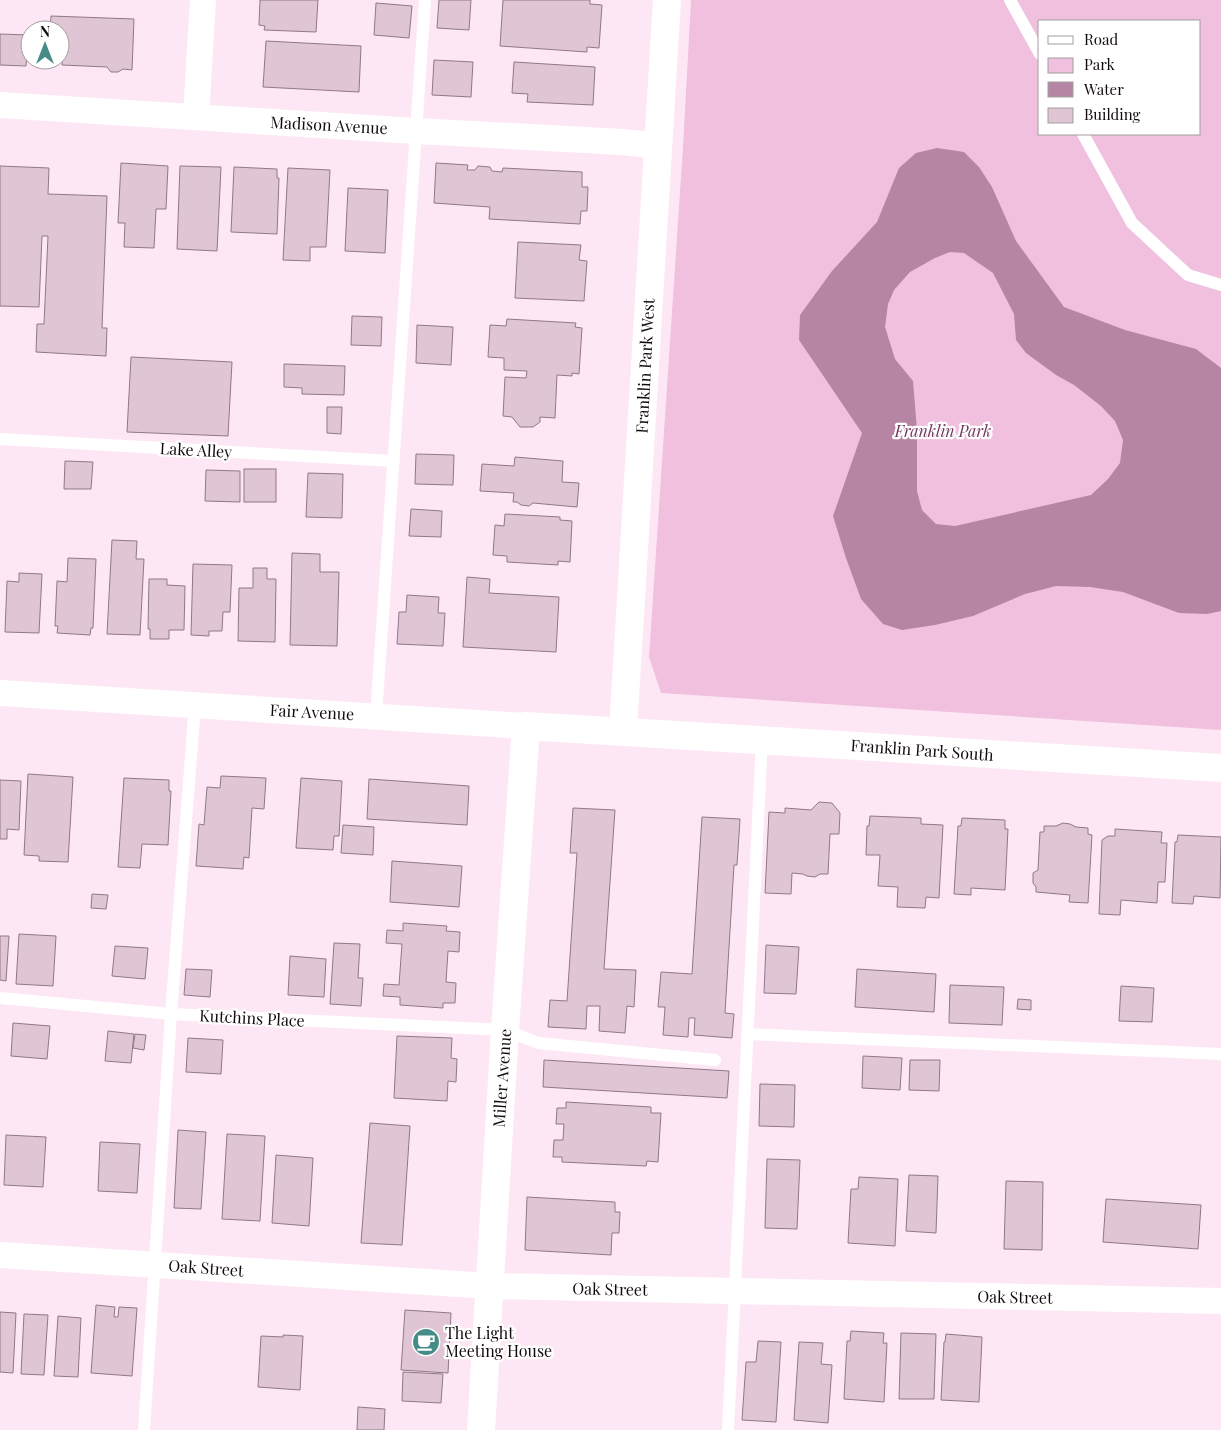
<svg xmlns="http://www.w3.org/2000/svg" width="1221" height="1430" viewBox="0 0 1221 1430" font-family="'Playfair Display',serif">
<rect width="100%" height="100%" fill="#fee7f5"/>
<!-- green -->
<path fill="#f0c0de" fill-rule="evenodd" d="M691,0H1221V730L661,693L649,657L683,147ZM1040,21H1200V134H1040Z"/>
<!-- water -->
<path fill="#b585a3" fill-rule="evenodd" d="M937,148L964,152L979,167L992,187L1016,241L1064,307L1125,330L1196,349L1221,368V611L1207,614L1179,613L1123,592L1090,587L1056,586L1025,594L973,616L935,625L902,630L883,624L861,599L846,558L833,516L862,433L799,340L800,315L832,271L877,222L899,168L916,153ZM950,252L964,253L993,273L1014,314L1016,340L1026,353L1056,375L1074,385L1101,406L1115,421L1123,440L1120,463L1108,479L1091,495L955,526L936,524L922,510L917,491V430L913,381L895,359L885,327L888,304L894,290L910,272L935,258Z"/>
<!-- building -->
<g fill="#e0c5d5" stroke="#917888">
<path d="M260,0H318L316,32L264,30L265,26L259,25Z"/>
<path d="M439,0H471L469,30L437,28Z"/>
<path d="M503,0H590V4L602,5L599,48L587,47V52L500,46Z"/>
<path d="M376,3L412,6L409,38L374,35Z"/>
<path d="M51,16L134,19L132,70L123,69L118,72H111L107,67L62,65L64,37H60V30H50Z"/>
<path d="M0,34L28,35L26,66L0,65Z"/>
<path d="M266,41L361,46L359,92L263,87Z"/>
<path d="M434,60L473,62L471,97L432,95Z"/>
<path d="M514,62L595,67L593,105L527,102L528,94L512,93Z"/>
<path d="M121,163L168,166L166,209H156L154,248L124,247L125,223H118Z"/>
<path d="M436,163L468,165L467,170H475L478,166L490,167L492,171L502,172L503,168L582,172V187H588L587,211H581L580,224L489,219L490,207L434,203Z"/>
<path d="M0,166L49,168L48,194L107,196L102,328H107L106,356L36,352L37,324H44L48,236H42L39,307L0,306Z"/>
<path d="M180,166L221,167L217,251L177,249Z"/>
<path d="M234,167L277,169V178H279L277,234L231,232Z"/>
<path d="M288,168L330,170L326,247H310V261L283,260Z"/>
<path d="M348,188L388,190L385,253L345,251Z"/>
<path d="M518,242L581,245L579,260L587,261L584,301L515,298Z"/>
<path d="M352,316L382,317L381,346L351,345Z"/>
<path d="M507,319L576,323L575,327L582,328L579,374L572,373V376L557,375L555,418L540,417V422L533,427H520L512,417L503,416L505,377L526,378L527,371L504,370V358L488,357L490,325L506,326Z"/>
<path d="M417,325L453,327L451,365L416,363Z"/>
<path d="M131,357L232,362L228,436L127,432Z"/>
<path d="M284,364L345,366L344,395L302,394V388L284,387Z"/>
<path d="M327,407H342L341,434L327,433Z"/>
<path d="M416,454L454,455L453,485L415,484Z"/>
<path d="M515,457L563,461L562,482L579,483L577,507L533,503L529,506L521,505L517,502H513L514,493L480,491L482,464L514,466Z"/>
<path d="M65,461L93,462L91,489H64Z"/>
<rect x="244" y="469" width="32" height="33"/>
<path d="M206,470L240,471V502L205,501Z"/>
<path d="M308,473L343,474L342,518L306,517Z"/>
<path d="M411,509L442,511L441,537L409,536Z"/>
<path d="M505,514L560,517V520L572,521L570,562L558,561V565L507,562V556L493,555L495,525L504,526Z"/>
<path d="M112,540L137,541L136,559H144L140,635L107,634Z"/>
<path d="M292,553L320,554V572H339L337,646L290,645Z"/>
<path d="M68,558L96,559L93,628H91L90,635L57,633L58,626H55L57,581L67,582Z"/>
<path d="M193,564L232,565L230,612H223L222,631H209V636L191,635Z"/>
<path d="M253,568H267V579H276L275,642L238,641L239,588H253Z"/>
<path d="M19,573L42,574L39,633L5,632L7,581L19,582Z"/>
<path d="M467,577L490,579L489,593L559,597L556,652L463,647Z"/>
<path d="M149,579H167V585L185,586L184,630H169V639H150V629H148Z"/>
<path d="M407,595L439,597L438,613H445L443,646L397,644L399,612H406Z"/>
<path d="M28,774L73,777L68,862L39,861V856L24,855Z"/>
<path d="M221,776L266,778L264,809L252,808L249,858L244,857L243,869L196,866L199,824L204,825L207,787L220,788Z"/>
<path d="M124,778L169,780V791H171L168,845L142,844L140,868L118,867Z"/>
<path d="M301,778L342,781L339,836H334L333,850L296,848Z"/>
<path d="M369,779L469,786L467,825L367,819Z"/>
<path d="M0,780L21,781L19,830L7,829V839H0Z"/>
<path d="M819,802L832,803L840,813L839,834H830L828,874H820L815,877L807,876L803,874L792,873L791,894L765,893L769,812L785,813V808L811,810Z"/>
<path d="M573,808L615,810L604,969L636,970L634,1007L627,1006L625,1033L599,1031L600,1006H587L586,1029L548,1027L550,1000L567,1001L577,853H570Z"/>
<path d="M870,816L921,818V824L943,825L939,898L926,897L925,908L897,907L898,887L878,886L880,855H866L867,826H869Z"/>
<path d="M702,817L740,819L737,865H734L725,1013L734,1014L732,1038L694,1035L695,1018H689L688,1037L663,1035L665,1007H658L661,972L692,974Z"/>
<path d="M962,818L1005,820V829H1008L1005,890L971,888V895L954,894L958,826H961Z"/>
<path d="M1063,823L1070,824L1076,827L1088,828V834L1092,835L1088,903L1069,902L1070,895L1036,892V887L1033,883V873L1038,870L1040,832H1044V826H1056Z"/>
<path d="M343,825L374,827L373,855L341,853Z"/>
<path d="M1115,829L1162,832L1161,843H1167L1165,882H1158L1157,903L1121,900L1120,915L1099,914L1102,840L1108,836H1115Z"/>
<path d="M1178,835L1221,837L1220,898L1194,896L1193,904L1172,903L1175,842H1177Z"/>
<path d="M392,861L462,866L459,907L390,902Z"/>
<path d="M92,894L108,895L106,909L91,908Z"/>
<path d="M403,923L447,926L446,931L460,932L459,952L448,951L446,982L456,983L455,1003H443V1008L400,1005V997L383,996L384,984L399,985L402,944L386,943L387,930L403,931Z"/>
<path d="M19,934L56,936L53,986L16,984Z"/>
<path d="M0,936H9L6,981L0,980Z"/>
<path d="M334,943L360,944L358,978H363L361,1006L330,1004Z"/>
<path d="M766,945L799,947L796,994L764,993Z"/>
<path d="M115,946L148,948L145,979L112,976Z"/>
<path d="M290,956L326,959L324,997L288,995Z"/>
<path d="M186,969L212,970L210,997L184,995Z"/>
<path d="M857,969L936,974L934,1012L855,1007Z"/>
<path d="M950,985L1004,987L1002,1025L949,1023Z"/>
<path d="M1121,986L1154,988L1152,1022L1119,1021Z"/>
<path d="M1018,999L1031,1000V1010L1017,1009Z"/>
<path d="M13,1023L50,1026L47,1059L11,1056Z"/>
<path d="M108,1031L134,1034L131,1063L105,1061Z"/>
<path d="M135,1034L146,1035L144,1050L133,1048Z"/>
<path d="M397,1036L452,1038L451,1058L457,1059L456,1082L448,1081L447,1101L394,1098Z"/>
<path d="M188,1038L223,1040L221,1074L186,1072Z"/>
<path d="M863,1056L902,1058L900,1090L862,1088Z"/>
<path d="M544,1060L729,1071L727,1098L543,1087Z"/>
<path d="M910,1060H940L939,1091L909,1090Z"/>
<path d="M760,1084L795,1085L794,1127L759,1126Z"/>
<path d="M566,1102L651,1107V1113H661L658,1162L647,1161L646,1166L562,1162V1157H553L554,1140H563L564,1124H556L557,1108H566Z"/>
<path d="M370,1123L410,1126L402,1245L361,1243Z"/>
<path d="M178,1130L206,1132L201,1209L174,1208Z"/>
<path d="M227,1134L265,1136L260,1221L222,1219Z"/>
<path d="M6,1135L46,1137L43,1187L4,1185Z"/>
<path d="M100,1142L140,1144L137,1193L98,1191Z"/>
<path d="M276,1155L313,1158L309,1226L272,1223Z"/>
<path d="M767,1159L800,1160L797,1229L765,1228Z"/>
<path d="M909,1175L938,1176L936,1233L906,1231Z"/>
<path d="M859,1177L898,1179L895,1246L848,1243L851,1189H858Z"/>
<path d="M1006,1181L1043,1182L1042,1250L1004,1249Z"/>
<path d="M527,1197L615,1202V1212H620L619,1233H612L611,1255L525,1250Z"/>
<path d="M1106,1199L1201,1205L1198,1249L1103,1242Z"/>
<path d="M96,1305L115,1307L114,1317H118L119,1307L137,1308L132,1376L91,1373Z"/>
<path d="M405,1310L451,1313L448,1373L401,1370Z"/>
<path d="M0,1312L16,1313L13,1373L0,1372Z"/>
<path d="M24,1314L48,1315L44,1375L21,1374Z"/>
<path d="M58,1316L81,1318L78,1377L54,1376Z"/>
<path d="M851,1331L884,1333L883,1343H887L884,1402L844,1399L847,1341H850Z"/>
<path d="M901,1333L936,1334L934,1399H899Z"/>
<path d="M946,1334L982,1337L979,1402L941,1400L944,1342H945Z"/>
<path d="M283,1335L303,1336L300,1390L258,1387L261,1336L283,1337Z"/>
<path d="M758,1341L781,1342L776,1422L742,1420L746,1362H756Z"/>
<path d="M799,1342L823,1343L821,1364L832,1365L828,1423L794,1420Z"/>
<path d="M403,1372L443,1374L441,1403L402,1401Z"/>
<path d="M358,1407L385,1409L384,1430H357Z"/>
</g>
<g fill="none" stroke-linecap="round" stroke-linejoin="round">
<!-- service -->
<g stroke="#fff" stroke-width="12">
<path d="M1010,0L1040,54"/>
<path d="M1083,134L1132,223L1188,275L1221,285"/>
<path d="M0,439L393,461"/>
<path d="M376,716L425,0"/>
<path d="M0,998L171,1014L505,1030L538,1043L715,1060"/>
<path d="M747,1034L1221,1054"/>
<path d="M144,1430L171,1014L195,705"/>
<path d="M728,1430L762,740"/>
</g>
<!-- minor -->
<g stroke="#fff" stroke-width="26">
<path d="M0,105L416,131L623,142L659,146"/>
<path d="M196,117L203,0"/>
<path d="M0,693L526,726"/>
<path d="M0,1255L490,1286L1221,1301"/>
</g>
<!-- tertiary -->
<g stroke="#fff" stroke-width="28">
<path d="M623,731L667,0"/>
<path d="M481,1430L505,1030L526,726L1221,768"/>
</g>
</g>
<!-- icons -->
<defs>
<g id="cafe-disc" transform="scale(1.4375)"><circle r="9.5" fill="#458c88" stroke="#fff"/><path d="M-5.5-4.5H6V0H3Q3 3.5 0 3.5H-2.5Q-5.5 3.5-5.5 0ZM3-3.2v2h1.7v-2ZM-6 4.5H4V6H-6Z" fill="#fff"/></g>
</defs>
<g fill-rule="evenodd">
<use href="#cafe-disc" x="426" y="1342"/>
</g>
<g text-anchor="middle" stroke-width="4.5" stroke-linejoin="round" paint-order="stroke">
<!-- street labels -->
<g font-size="16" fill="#130a0f" stroke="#fff">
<text transform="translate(329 125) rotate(3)" y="6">Madison Avenue</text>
<text transform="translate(645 366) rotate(-87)" y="6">Franklin Park West</text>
<text transform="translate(196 450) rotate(3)" y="6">Lake Alley</text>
<text transform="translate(312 712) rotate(3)" y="6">Fair Avenue</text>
<text transform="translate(922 750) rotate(4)" y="6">Franklin Park South</text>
<text transform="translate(252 1018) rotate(3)" y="6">Kutchins Place</text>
<text transform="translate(502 1078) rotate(-86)" y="6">Miller Avenue</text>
<text transform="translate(206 1268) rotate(4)" y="6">Oak Street</text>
<text transform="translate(610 1289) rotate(1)" y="6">Oak Street</text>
<text transform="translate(1015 1297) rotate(1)" y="6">Oak Street</text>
</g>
<!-- park labels -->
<g font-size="16" font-style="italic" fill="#733660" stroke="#fff">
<text x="943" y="437">Franklin Park</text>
</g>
<!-- poi labels -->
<g font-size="16" fill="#130a0f" stroke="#fff" text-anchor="start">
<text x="445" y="1339">The Light<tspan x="445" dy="18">Meeting House</tspan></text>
</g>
</g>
<!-- legend -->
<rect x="1038" y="20" width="162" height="115" fill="#ffffff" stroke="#a19d9f"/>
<rect x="1048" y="36" width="25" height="8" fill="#ffffff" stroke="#a19d9f"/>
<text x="1084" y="45" font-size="15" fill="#130a0f">Road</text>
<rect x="1048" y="58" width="25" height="15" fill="#f0c0de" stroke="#a19d9f"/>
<text x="1084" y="70" font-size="15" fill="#130a0f">Park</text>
<rect x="1048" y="82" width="25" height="15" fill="#b585a3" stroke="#a19d9f"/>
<text x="1084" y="95" font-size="15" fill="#130a0f">Water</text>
<rect x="1048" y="108" width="25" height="15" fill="#e0c5d5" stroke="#a19d9f"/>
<text x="1084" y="120" font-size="15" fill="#130a0f">Building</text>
<!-- north arrow -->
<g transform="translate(45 45)"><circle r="24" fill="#ffffff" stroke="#a19d9f"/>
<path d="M0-4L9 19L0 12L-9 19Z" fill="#458c88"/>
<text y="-8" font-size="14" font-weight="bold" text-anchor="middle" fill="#130a0f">N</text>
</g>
</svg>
